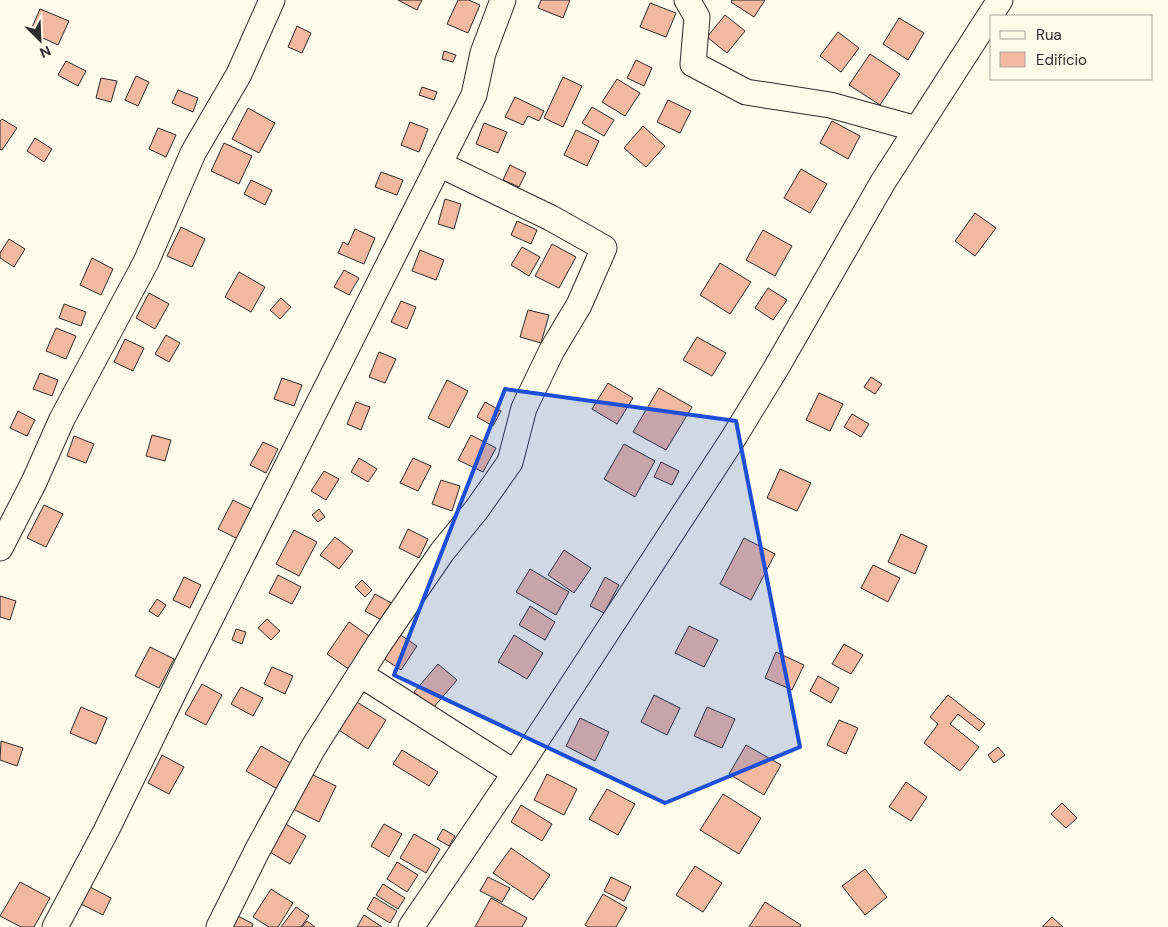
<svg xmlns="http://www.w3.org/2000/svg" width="1168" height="927" viewBox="0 0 1168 927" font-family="'DM Sans',sans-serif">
<rect width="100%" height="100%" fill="#fdfbea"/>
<!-- building -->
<g fill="#f2b8a0" stroke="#2b2b2b">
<path d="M398,0H422L417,10Z"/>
<path d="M458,0H469L480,5L468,33L447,24Z"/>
<path d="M541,0H570L563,18L538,8Z"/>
<path d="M732,0H765L754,17L731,2Z"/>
<path d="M650,3L676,13L666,37L640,27Z"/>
<path d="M40,9L69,21L58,45L30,32Z"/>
<path d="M725,15L745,31L727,53L707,37Z"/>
<path d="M899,18L924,33L908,60L883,44Z"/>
<path d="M297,26L311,33L302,53L288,47Z"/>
<path d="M838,32L859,48L841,72L820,56Z"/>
<path d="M444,51L456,55L453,62L442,59Z"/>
<path d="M870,54L900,74L880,105L849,85Z"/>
<path d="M636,60L652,68L644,86L627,78Z"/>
<path d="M66,61L86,71L78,86L58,75Z"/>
<path d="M136,76L149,82L138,106L125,100Z"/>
<path d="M563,77L582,86L563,127L544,118Z"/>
<path d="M101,78L117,81L111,102L96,98Z"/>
<path d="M617,79L640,93L625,116L602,102Z"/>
<path d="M422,87L437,92L434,100L419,95Z"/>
<path d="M178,90L198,98L193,112L172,103Z"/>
<path d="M515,97L544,111L539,121L528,116L523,125L505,117Z"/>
<path d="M668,100L691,111L680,133L657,122Z"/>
<path d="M592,107L614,120L604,136L582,123Z"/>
<path d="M248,108L275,123L259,153L232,139Z"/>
<path d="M2,119L17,128L2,150L0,149V121Z"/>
<path d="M832,121L860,136L848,159L820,143Z"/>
<path d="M410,122L428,129L419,152L401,145Z"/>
<path d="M484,123L507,132L498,153L476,144Z"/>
<path d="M643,126L665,146L646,167L624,148Z"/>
<path d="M158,128L176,135L166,157L149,149Z"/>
<path d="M576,130L599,141L587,166L564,155Z"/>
<path d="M35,138L52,149L44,162L27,151Z"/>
<path d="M224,143L252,156L239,184L211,171Z"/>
<path d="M510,165L526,173L519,187L503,180Z"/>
<path d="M801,169L827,184L810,213L784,198Z"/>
<path d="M381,172L403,180L397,195L375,187Z"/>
<path d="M251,180L272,190L265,205L244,194Z"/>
<path d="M445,199L461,204L454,229L438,224Z"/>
<path d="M975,213L996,228L975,256L955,241Z"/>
<path d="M517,221L537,230L531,244L511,235Z"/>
<path d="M181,227L205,239L192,267L167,256Z"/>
<path d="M355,229L375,238L364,264L338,253L343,242L348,245Z"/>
<path d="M763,230L792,246L775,276L746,260Z"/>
<path d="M9,239L25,249L14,267L0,258V253Z"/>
<path d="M552,244L576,257L559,288L535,276Z"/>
<path d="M522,247L540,257L529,276L511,265Z"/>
<path d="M420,250L444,260L436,280L412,271Z"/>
<path d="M92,258L113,269L101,295L80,285Z"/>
<path d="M720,263L751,282L730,314L700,295Z"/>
<path d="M344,270L359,278L349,295L334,287Z"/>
<path d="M239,272L265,287L251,312L225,297Z"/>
<path d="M768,288L787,300L773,320L755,308Z"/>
<path d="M149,293L169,304L155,329L136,318Z"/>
<path d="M281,298L291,307L280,319L270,310Z"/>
<path d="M401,301L416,307L407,329L391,322Z"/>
<path d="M64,304L86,312L81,326L59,318Z"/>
<path d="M528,310L549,315L541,343L520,337Z"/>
<path d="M56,328L76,336L66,359L46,351Z"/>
<path d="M166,335L180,343L169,362L155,354Z"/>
<path d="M697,337L726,353L712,376L683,360Z"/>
<path d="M125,339L144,348L133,371L114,362Z"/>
<path d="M379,352L396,359L385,383L369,377Z"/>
<path d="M40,373L58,380L52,396L33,389Z"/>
<path d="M871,377L882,384L875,394L864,387Z"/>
<path d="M282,378L302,385L294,406L274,399Z"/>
<path d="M447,380L468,391L449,428L428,418Z"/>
<path d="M608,383L633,398L617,424L592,409Z"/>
<path d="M659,388L692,407L666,450L633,432Z"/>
<path d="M819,393L843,404L830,431L806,420Z"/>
<path d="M356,402L370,407L361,430L347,424Z"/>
<path d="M485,402L501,411L493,426L477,417Z"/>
<path d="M18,411L35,420L27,436L10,428Z"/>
<path d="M852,414L869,424L861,437L844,427Z"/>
<path d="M152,435L171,440L165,461L146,456Z"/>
<path d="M471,435L496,448L483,472L458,460Z"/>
<path d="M74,436L94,444L86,463L67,456Z"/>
<path d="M263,442L278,449L266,473L250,465Z"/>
<path d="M624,444L655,461L635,497L604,479Z"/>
<path d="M359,458L377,469L368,482L351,472Z"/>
<path d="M413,458L431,466L418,491L400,483Z"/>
<path d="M661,462L679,471L672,485L654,477Z"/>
<path d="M780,469L811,483L797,511L767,498Z"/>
<path d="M324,471L339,479L326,500L311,491Z"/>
<path d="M441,480L460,486L452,511L432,504Z"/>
<path d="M233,500L255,511L240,540L218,529Z"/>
<path d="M44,505L63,514L46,547L27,538Z"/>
<path d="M319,509L325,517L318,522L312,515Z"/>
<path d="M408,529L428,539L419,558L399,548Z"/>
<path d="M294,530L317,542L299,576L276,564Z"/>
<path d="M901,534L927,546L915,574L888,562Z"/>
<path d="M335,537L353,551L339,569L320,555Z"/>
<path d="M744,538L775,554L751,600L720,584Z"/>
<path d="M564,550L591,568L574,593L548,575Z"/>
<path d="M873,565L900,578L888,602L861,588Z"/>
<path d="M530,569L569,592L556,615L516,592Z"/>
<path d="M278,575L301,587L292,604L269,593Z"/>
<path d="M184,577L201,585L190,608L173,600Z"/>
<path d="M605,577L619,585L604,613L590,606Z"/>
<path d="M362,580L372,590L365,597L355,587Z"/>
<path d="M375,594L397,606L387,623L365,611Z"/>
<path d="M0,596L16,601L10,620L0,617Z"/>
<path d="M157,599L166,605L158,617L149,611Z"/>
<path d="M530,606L555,622L545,640L519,625Z"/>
<path d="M267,619L280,631L271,640L258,628Z"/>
<path d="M349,622L375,640L353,672L327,654Z"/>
<path d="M689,626L718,640L704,667L675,653Z"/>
<path d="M236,629L246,632L242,644L232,640Z"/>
<path d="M393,630L417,646L401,670L377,654Z"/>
<path d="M514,635L543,653L527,679L498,662Z"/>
<path d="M844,644L863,655L851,674L832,664Z"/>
<path d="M150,647L174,659L159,688L135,676Z"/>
<path d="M776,652L804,665L792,690L765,678Z"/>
<path d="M438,664L457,680L433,708L414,692Z"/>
<path d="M272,667L293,676L285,694L264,684Z"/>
<path d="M818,676L839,688L831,703L810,691Z"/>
<path d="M202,684L222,695L206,725L185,714Z"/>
<path d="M241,687L263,698L253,716L231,704Z"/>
<path d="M654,695L680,708L667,735L641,722Z"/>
<path d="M948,695L985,724L979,731L958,714L950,724L979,747L960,771L924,743L938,724L930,717Z"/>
<path d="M352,699L386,720L368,749L334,727Z"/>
<path d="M81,707L107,718L96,744L70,733Z"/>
<path d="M707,707L735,719L722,748L694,736Z"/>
<path d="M580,718L609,732L595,761L566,746Z"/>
<path d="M839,720L858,728L846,754L827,745Z"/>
<path d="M1,741L23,748L17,766L0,760Z"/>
<path d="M746,745L781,765L764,795L729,774Z"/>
<path d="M261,746L296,766L281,791L246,771Z"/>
<path d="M998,747L1005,755L994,763L988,755Z"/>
<path d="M402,750L438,772L429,786L393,764Z"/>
<path d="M162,755L184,767L169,794L148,783Z"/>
<path d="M309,773L336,786L319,822L291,808Z"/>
<path d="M547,774L577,789L564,815L534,800Z"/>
<path d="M906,782L927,797L911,821L889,807Z"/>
<path d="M607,789L635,804L618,835L589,819Z"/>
<path d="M723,794L761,818L739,854L700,830Z"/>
<path d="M1062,803L1077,818L1066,828L1051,814Z"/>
<path d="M521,805L552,824L542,841L511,822Z"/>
<path d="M284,823L306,836L290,864L268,851Z"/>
<path d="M384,824L402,834L389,857L371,846Z"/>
<path d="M443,829L455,836L449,846L437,839Z"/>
<path d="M414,834L440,849L426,873L400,858Z"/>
<path d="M511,848L550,875L533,900L493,873Z"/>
<path d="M397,862L418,875L407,892L387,879Z"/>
<path d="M695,866L722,883L703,912L676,895Z"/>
<path d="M865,869L887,897L865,915L842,886Z"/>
<path d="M488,877L510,888L502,902L480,891Z"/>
<path d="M611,877L631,887L624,901L604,891Z"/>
<path d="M20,882L50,898L34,927H21L0,916Z"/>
<path d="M383,884L405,898L398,909L376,895Z"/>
<path d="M90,887L111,898L103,915L81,904Z"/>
<path d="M271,889L293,903L278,927H269L253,917Z"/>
<path d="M603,894L627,908L616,927H588L585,925Z"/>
<path d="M374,897L397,911L390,923L367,909Z"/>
<path d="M491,898L527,918L522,927H475Z"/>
<path d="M765,902L801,925L800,927H749Z"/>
<path d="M296,907L309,916L301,927H281Z"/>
<path d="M364,915L382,927H357Z"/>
<path d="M238,916L253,924L252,927H232Z"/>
<path d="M1052,917L1063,927H1042Z"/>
<path d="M307,921L315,927H302Z"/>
</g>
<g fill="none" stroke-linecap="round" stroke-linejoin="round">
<!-- minor casing -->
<g stroke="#2b2b2b" stroke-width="27">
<g id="minor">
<path d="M687,0L697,17L693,64L746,92L830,105L917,129"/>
<path d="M0,548L34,482L62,419L146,262L193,153L239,74L272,0"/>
<path d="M360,674L515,773"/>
<path d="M55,927L106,831L188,663L474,95L483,53L503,0"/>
<path d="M219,927L258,849L313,748L379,644L442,552L477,509L510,462L524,408L552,350L579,305L604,248L551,218L439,164"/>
<path d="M411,927L515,773L734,437L775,370L883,182L1000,0"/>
</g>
</g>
<!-- minor -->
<use href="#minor" stroke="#fdfbea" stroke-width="25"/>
</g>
<!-- marked area -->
<path fill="#1d4ed8" fill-opacity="0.2" stroke="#1d4ed8" stroke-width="4" stroke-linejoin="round" d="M505,389L736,421L800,747L665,803L394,675Z"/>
<!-- legend -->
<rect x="990" y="15" width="162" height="65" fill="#fdfbea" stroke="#a9a89e"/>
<rect x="1000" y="31" width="25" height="8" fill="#fdfbea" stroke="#a9a89e"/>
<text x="1036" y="40" font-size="15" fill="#2b2b2b">Rua</text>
<rect x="1000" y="52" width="25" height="15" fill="#f2b8a0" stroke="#a9a89e"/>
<text x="1036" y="65" font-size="15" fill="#2b2b2b">Edifício</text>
<!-- north arrow -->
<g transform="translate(40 40) rotate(156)" stroke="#fdfbea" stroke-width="4" paint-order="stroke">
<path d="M0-4L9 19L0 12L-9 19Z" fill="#2b2b2b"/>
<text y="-8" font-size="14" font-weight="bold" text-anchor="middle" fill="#2b2b2b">N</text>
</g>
</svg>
